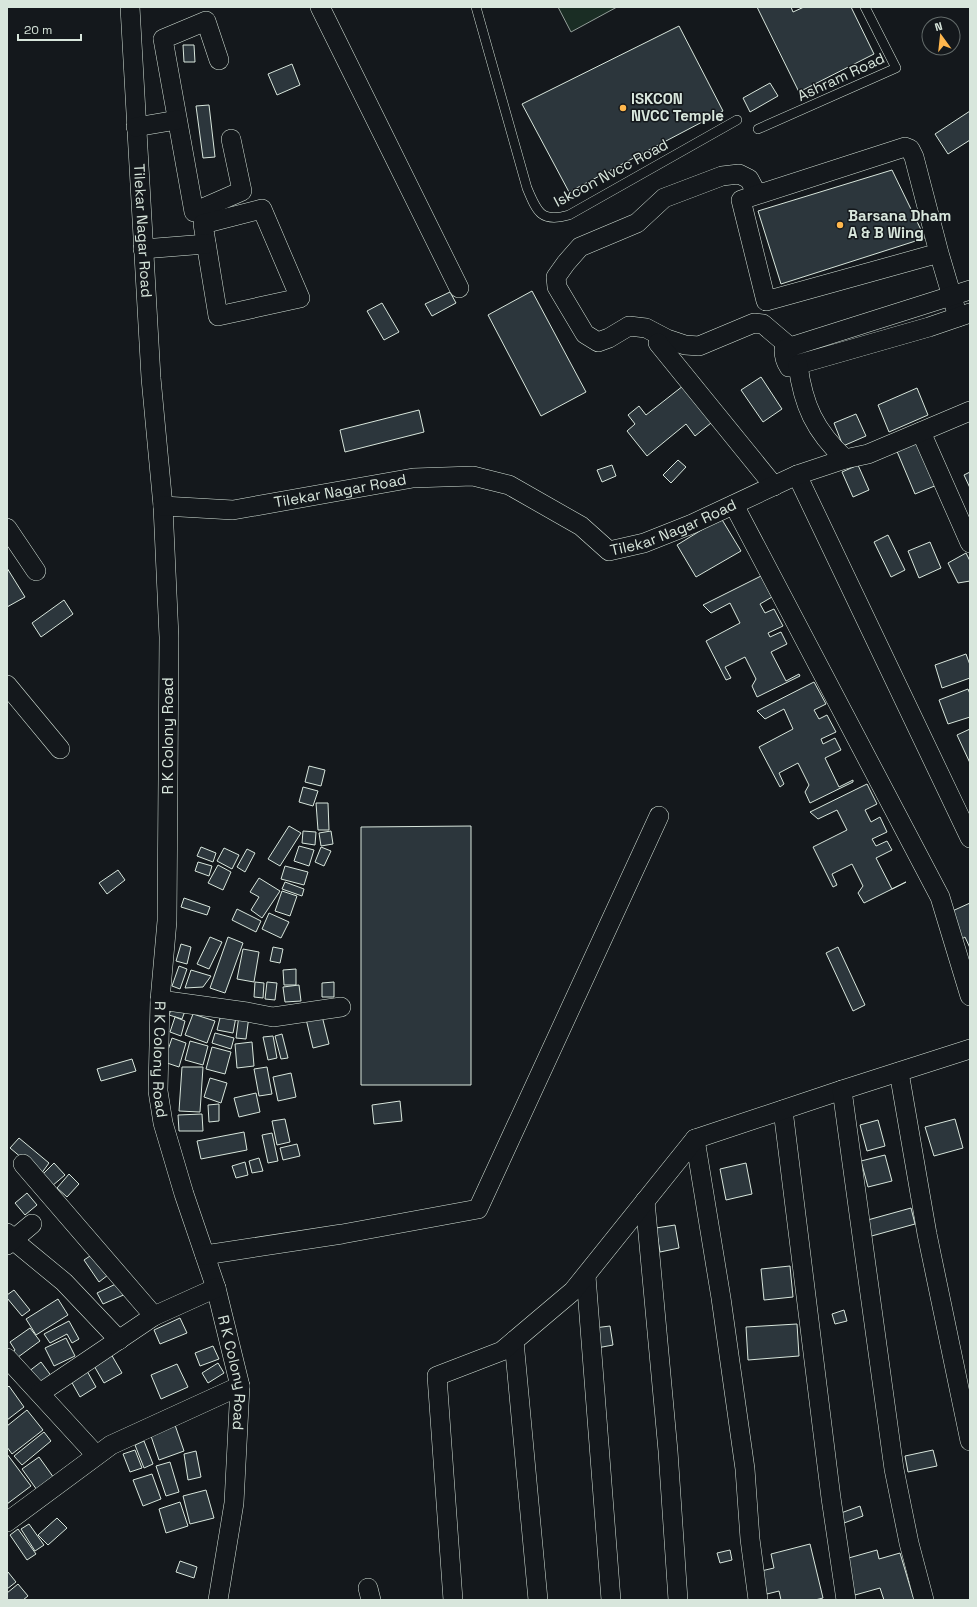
<svg xmlns="http://www.w3.org/2000/svg" width="977" height="1607" viewBox="0 0 977 1607" font-family="'Space Grotesk',sans-serif">
<rect width="100%" height="100%" fill="#14181c"/>
<!-- green -->
<path fill="#1a2d24" stroke="#939e99" d="M558,7H617L571,32Z"/>
<!-- building -->
<g fill="#2c363c" stroke="#d8e6dc">
<path d="M757,7H791L793,12L804,7H851L874,54L799,92Z"/>
<path d="M679,26L723,111L569,192L522,104Z"/>
<path d="M183,45H194L195,62H184Z"/>
<path d="M292,64L300,85L277,95L268,74Z"/>
<path d="M770,83L778,96L750,112L743,98Z"/>
<path d="M209,105L215,157L203,158L196,106Z"/>
<path d="M970,111V140L948,154L935,134Z"/>
<path d="M892,170L925,238L781,284L758,211Z"/>
<path d="M532,291L586,392L541,416L488,315Z"/>
<path d="M450,292L456,303L432,316L425,304Z"/>
<path d="M382,303L399,332L384,340L367,311Z"/>
<path d="M761,377L782,409L763,422L741,390Z"/>
<path d="M688,382L711,423L695,436L686,424L647,456L627,431L635,424L628,415L639,406L646,415Z"/>
<path d="M917,388L928,415L889,432L878,405Z"/>
<path d="M419,410L424,432L345,452L340,430Z"/>
<path d="M856,414L866,436L843,446L834,423Z"/>
<path d="M917,439L937,485L915,494L896,449Z"/>
<path d="M678,460L686,467L671,483L663,475Z"/>
<path d="M612,465L616,476L602,482L597,470Z"/>
<path d="M858,465L869,490L853,497L842,472Z"/>
<path d="M970,472V488L964,475Z"/>
<path d="M721,518L741,551L696,577L677,545Z"/>
<path d="M888,535L905,570L891,577L874,542Z"/>
<path d="M930,542L941,568L919,578L908,551Z"/>
<path d="M966,553L970,561V581L958,583L948,563Z"/>
<path d="M7,568L25,597L7,607Z"/>
<path d="M761,576L772,597L760,604L765,613L774,609L783,626L768,633L770,637L781,632L787,644L771,652L786,681L799,674L800,676L757,697L752,686L756,679L745,657L725,667L731,678L726,680L706,641L740,623L730,603L711,613L703,605Z"/>
<path d="M64,600L73,614L41,637L32,623Z"/>
<path d="M966,654L970,665V678L942,688L935,665Z"/>
<path d="M814,682L826,704L814,710L819,719L827,715L836,732L821,739L823,744L835,738L841,750L825,758L839,787L853,780V782L810,803L805,792L809,785L798,763L779,773L784,784L780,787L759,747L793,729L784,709L765,719L757,711Z"/>
<path d="M968,689L970,694V717L948,724L939,700Z"/>
<path d="M970,729V763L957,735Z"/>
<path d="M309,766L325,770L321,786L305,782Z"/>
<path d="M867,784L877,804L865,810L871,822L880,817L887,832L872,839L876,846L887,841L892,850L876,858L892,889L906,882L864,903L858,893L863,886L852,864L832,874L837,885L833,887L813,847L847,830L837,810L818,819L810,812Z"/>
<path d="M303,787L318,791L313,806L299,802Z"/>
<path d="M316,803H328L329,830H318Z"/>
<path d="M289,826L301,833L280,866L268,859Z"/>
<path d="M471,826V1085H361V827Z"/>
<path d="M303,831L316,832L315,845L302,843Z"/>
<path d="M331,831L333,844L321,846L319,833Z"/>
<path d="M299,846L314,850L309,866L294,861Z"/>
<path d="M201,847L216,853L213,862L197,856Z"/>
<path d="M321,847L331,851L324,866L315,862Z"/>
<path d="M224,848L239,855L232,869L217,861Z"/>
<path d="M247,849L255,853L245,872L237,867Z"/>
<path d="M198,862L212,866L209,876L195,871Z"/>
<path d="M218,865L231,872L223,890L208,883Z"/>
<path d="M285,866L308,872L304,885L281,879Z"/>
<path d="M118,870L125,880L107,894L99,883Z"/>
<path d="M259,878L280,891L262,918L251,910L259,897L250,892Z"/>
<path d="M285,882L304,889L302,896L282,889Z"/>
<path d="M282,891L297,896L290,916L275,911Z"/>
<path d="M184,898L210,907L207,915L181,907Z"/>
<path d="M970,903V948L965,937L960,940L948,913Z"/>
<path d="M237,909L261,921L256,932L232,920Z"/>
<path d="M269,913L289,922L281,938L262,929Z"/>
<path d="M210,937L222,942L209,969L197,964Z"/>
<path d="M228,937L243,943L225,993L210,988Z"/>
<path d="M181,944L191,947L187,964L176,961Z"/>
<path d="M273,947L283,949L280,963L270,961Z"/>
<path d="M838,947L865,1005L853,1011L826,953Z"/>
<path d="M243,949L259,952L254,982L237,979Z"/>
<path d="M179,966L187,969L180,989L172,986Z"/>
<path d="M296,969V985H284L283,970Z"/>
<path d="M191,970L211,976L203,987L185,988Z"/>
<path d="M255,982L264,983L263,998L254,997Z"/>
<path d="M267,982L277,983L275,1000L265,999Z"/>
<path d="M334,982V997H322V983Z"/>
<path d="M299,985L301,1001L285,1002L283,987Z"/>
<path d="M172,1007L185,1011L182,1019L169,1015Z"/>
<path d="M193,1014L215,1021L207,1043L185,1035Z"/>
<path d="M221,1014L236,1017L233,1033L217,1030Z"/>
<path d="M239,1015L249,1016L246,1039L236,1038Z"/>
<path d="M322,1016L329,1044L313,1048L306,1019Z"/>
<path d="M175,1017L185,1021L181,1036L170,1032Z"/>
<path d="M215,1033L234,1038L231,1049L212,1043Z"/>
<path d="M282,1034L288,1058L281,1059L275,1036Z"/>
<path d="M273,1036L277,1058L268,1060L263,1037Z"/>
<path d="M172,1038L186,1043L179,1067L164,1062Z"/>
<path d="M190,1041L208,1046L203,1065L185,1060Z"/>
<path d="M252,1042L254,1066L237,1068L235,1044Z"/>
<path d="M212,1047L231,1052L225,1074L206,1069Z"/>
<path d="M132,1059L136,1071L101,1081L97,1069Z"/>
<path d="M182,1067H203L200,1112L179,1111Z"/>
<path d="M267,1067L272,1094L259,1096L254,1069Z"/>
<path d="M291,1073L296,1097L278,1101L273,1077Z"/>
<path d="M210,1078L227,1083L221,1103L204,1097Z"/>
<path d="M256,1093L260,1112L239,1117L234,1098Z"/>
<path d="M400,1101L402,1121L374,1124L372,1105Z"/>
<path d="M219,1104V1121L209,1122L208,1105Z"/>
<path d="M202,1114L203,1131H179L178,1115Z"/>
<path d="M285,1119L290,1142L277,1145L272,1121Z"/>
<path d="M955,1119L963,1148L934,1156L925,1127Z"/>
<path d="M878,1120L885,1146L867,1151L860,1125Z"/>
<path d="M244,1132L247,1150L201,1159L197,1141Z"/>
<path d="M272,1133L278,1161L268,1163L262,1135Z"/>
<path d="M19,1138L49,1163L41,1174L10,1148Z"/>
<path d="M297,1144L300,1156L283,1160L280,1148Z"/>
<path d="M885,1155L892,1181L868,1187L861,1161Z"/>
<path d="M259,1158L263,1171L252,1173L249,1161Z"/>
<path d="M245,1162L248,1175L236,1178L232,1166Z"/>
<path d="M54,1163L65,1175L52,1186L42,1175Z"/>
<path d="M746,1163L752,1194L726,1200L720,1169Z"/>
<path d="M69,1174L79,1184L67,1197L57,1188Z"/>
<path d="M27,1193L37,1205L25,1215L15,1203Z"/>
<path d="M911,1208L915,1224L868,1237L864,1221Z"/>
<path d="M675,1225L679,1248L660,1252L656,1228Z"/>
<path d="M93,1254L108,1275L99,1282L84,1260Z"/>
<path d="M790,1266L793,1297L764,1300L761,1269Z"/>
<path d="M122,1281L128,1293L103,1304L97,1293Z"/>
<path d="M14,1290L30,1310L22,1316L7,1298V1295Z"/>
<path d="M58,1299L68,1315L36,1335L26,1319Z"/>
<path d="M844,1310L847,1321L835,1324L832,1314Z"/>
<path d="M180,1318L187,1333L160,1344L154,1330Z"/>
<path d="M69,1321L79,1339L72,1343L67,1334L50,1343L44,1334Z"/>
<path d="M797,1324L799,1356L748,1360L746,1327Z"/>
<path d="M610,1326L613,1345L597,1348L594,1328Z"/>
<path d="M30,1328L40,1341L14,1360L8,1356L15,1350L10,1342Z"/>
<path d="M66,1338L75,1356L54,1366L45,1348Z"/>
<path d="M213,1346L219,1359L200,1366L195,1353Z"/>
<path d="M111,1354L122,1373L104,1383L93,1364Z"/>
<path d="M41,1362L52,1377L39,1387L28,1372Z"/>
<path d="M218,1363L224,1373L208,1383L202,1373Z"/>
<path d="M177,1364L188,1387L161,1399L151,1375Z"/>
<path d="M87,1371L96,1387L80,1397L71,1381Z"/>
<path d="M9,1386L24,1407L7,1420V1388Z"/>
<path d="M27,1410L43,1430L12,1454L7,1447V1426Z"/>
<path d="M175,1425L184,1451L159,1460L150,1433Z"/>
<path d="M44,1432L51,1441L22,1465L14,1456Z"/>
<path d="M144,1441L153,1464L144,1468L135,1445Z"/>
<path d="M135,1450L142,1468L130,1472L123,1454Z"/>
<path d="M933,1450L937,1466L908,1472L905,1456Z"/>
<path d="M196,1451L201,1477L188,1480L184,1454Z"/>
<path d="M7,1454L31,1486L7,1504Z"/>
<path d="M39,1457L54,1478L37,1490L22,1469Z"/>
<path d="M170,1462L179,1492L166,1496L156,1466Z"/>
<path d="M152,1474L161,1499L143,1506L133,1480Z"/>
<path d="M206,1490L214,1518L190,1524L183,1496Z"/>
<path d="M180,1502L188,1526L166,1533L159,1509Z"/>
<path d="M860,1506L863,1516L844,1523L841,1513Z"/>
<path d="M57,1518L67,1528L48,1545L38,1535Z"/>
<path d="M29,1524L44,1545L35,1551L21,1529Z"/>
<path d="M18,1529L36,1554L27,1560L10,1535Z"/>
<path d="M810,1544L823,1598L815,1600H781L779,1591L767,1594L761,1571L774,1568L771,1554Z"/>
<path d="M730,1550L732,1560L720,1563L717,1553Z"/>
<path d="M877,1550L879,1559L900,1553L914,1600H884L880,1588L855,1595L845,1559Z"/>
<path d="M180,1561L197,1567L194,1578L176,1572Z"/>
<path d="M8,1572L16,1582L7,1589V1573Z"/>
<path d="M18,1584L28,1596L23,1600H7V1593Z"/>
</g>
<g fill="none" stroke-linecap="round" stroke-linejoin="round">
<!-- lane casing -->
<g stroke="#d8e6dc" stroke-width="10">
<g id="lane">
<path d="M476,7L527,188C537,212 541,223 569,215L737,120"/>
<path d="M758,129L896,68L865,7"/>
</g>
</g>
<!-- street casing -->
<g stroke="#d8e6dc" stroke-width="20">
<g id="street">
<path id="s1" d="M130,7L151,378L163,506L169,637L167,921L160,1000L158,1091L163,1123L184,1194L216,1288L240,1386L234,1503L218,1600"/>
<path d="M320,7L459,288"/>
<path d="M219,60L206,21L163,39L194,212L242,191L231,139"/>
<path d="M136,127L177,120"/>
<path d="M757,194L749,179L739,174L722,176L664,198L637,223L580,247L566,263L556,277L557,287L585,334L598,342L609,338L629,326L646,328L667,339L685,345L699,346L754,323L763,324L790,347"/>
<path d="M262,209L300,298L218,316L203,224Z"/>
<path d="M143,249L206,244"/>
<path d="M939,253L914,157L910,149L905,147L741,200L766,301L939,253L958,317"/>
<path d="M970,290L790,347L784,350C784,357 785,361 789,367L929,327L970,313"/>
<path d="M658,343L774,486"/>
<path d="M798,365C803,405 815,431 845,459"/>
<path d="M921,432L970,543"/>
<path d="M797,475L970,838"/>
<path d="M734,505L940,897L970,996"/>
<path id="s2" d="M163,506L233,510L413,478L473,476L509,485L581,526L609,551L644,543L692,524L797,475L845,459L868,454L970,411"/>
<path d="M7,528L36,571"/>
<path d="M7,685L60,749"/>
<path d="M160,1000L247,1012L273,1017L341,1007"/>
<path d="M899,1072L927,1234L970,1441"/>
<path d="M783,1110L831,1498L846,1600"/>
<path d="M695,1139L721,1298L745,1469L750,1539L758,1600"/>
<path d="M23,1164L154,1316L216,1288"/>
<path d="M645,1201L668,1451L678,1600"/>
<path d="M7,1233L13,1240L64,1282L119,1340"/>
<path d="M7,1245L32,1224"/>
<path d="M205,1255L342,1234L478,1209L659,816"/>
<path d="M586,1276L611,1600"/>
<path d="M514,1341L538,1600"/>
<path d="M7,1358L96,1455"/>
<path d="M40,1393L154,1316"/>
<path d="M7,1522L111,1445L240,1386"/>
<path d="M368,1588L371,1600"/>
<path d="M453,1600L437,1376L502,1351L573,1291L695,1139L842,1090"/>
<path d="M924,1600L909,1543L894,1469L842,1090L970,1049"/>
</g>
</g>
<!-- lane -->
<use href="#lane" stroke="#14181c" stroke-width="9"/>
<!-- street -->
<use href="#street" stroke="#14181c" stroke-width="19"/>
</g>
<!-- markers -->
<g fill="#ffb74d" stroke="#14181c" stroke-width="1.5">
<circle cx="623" cy="108" r="4"/>
<circle cx="840" cy="225" r="4"/>
</g>
<g text-anchor="middle" stroke-width="3" stroke-linejoin="round" paint-order="stroke">
<!-- street labels -->
<g font-size="15" fill="#d8e6dc" stroke="#14181c">
<text transform="translate(841 77) rotate(-25)" y="5">Ashram Road</text>
<text transform="translate(611 173) rotate(-28)" y="5">Iskcon Nvcc Road</text>
<text dy="5" stroke="none"><textPath href="#s1" startOffset="224">Tilekar Nagar Road</textPath></text>
<text dy="5" stroke="none"><textPath href="#s2" startOffset="179">Tilekar Nagar Road</textPath></text>
<text dy="5" stroke="none"><textPath href="#s2" startOffset="539">Tilekar Nagar Road</textPath></text>
<text transform="translate(168 736) rotate(-90)" y="5">R K Colony Road</text>
<text dy="5" stroke="none"><textPath href="#s1" startOffset="1054">R K Colony Road</textPath></text>
<text dy="5" stroke="none"><textPath href="#s1" startOffset="1378">R K Colony Road</textPath></text>
</g>
<!-- poi labels -->
<g font-size="15" font-weight="bold" fill="#d8e6dc" stroke="#14181c" text-anchor="start">
<text x="631" y="104">ISKCON<tspan x="631" dy="17">NVCC Temple</tspan></text>
<text x="848" y="221">Barsana Dham<tspan x="848" dy="17">A &amp; B Wing</tspan></text>
</g>
</g>
<!-- border -->
<rect width="977" height="1607" fill="none" stroke="#d8e6dc" stroke-width="16"/>
<!-- north arrow -->
<g transform="translate(941 36) rotate(345)"><circle r="19" fill="#14181c" stroke="#626a69"/>
<path d="M0-3L7 15L0 10L-7 15Z" fill="#ffb74d"/>
<text y="-6" font-size="11" font-weight="bold" text-anchor="middle" fill="#d8e6dc">N</text>
</g>
<!-- scale -->
<path d="M18 34v6h63v-6" fill="none" stroke="#d8e6dc" stroke-width="2"/>
<text x="24" y="34" font-size="12" fill="#d8e6dc" stroke="#14181c" stroke-width="3" paint-order="stroke">20 m</text>
</svg>
